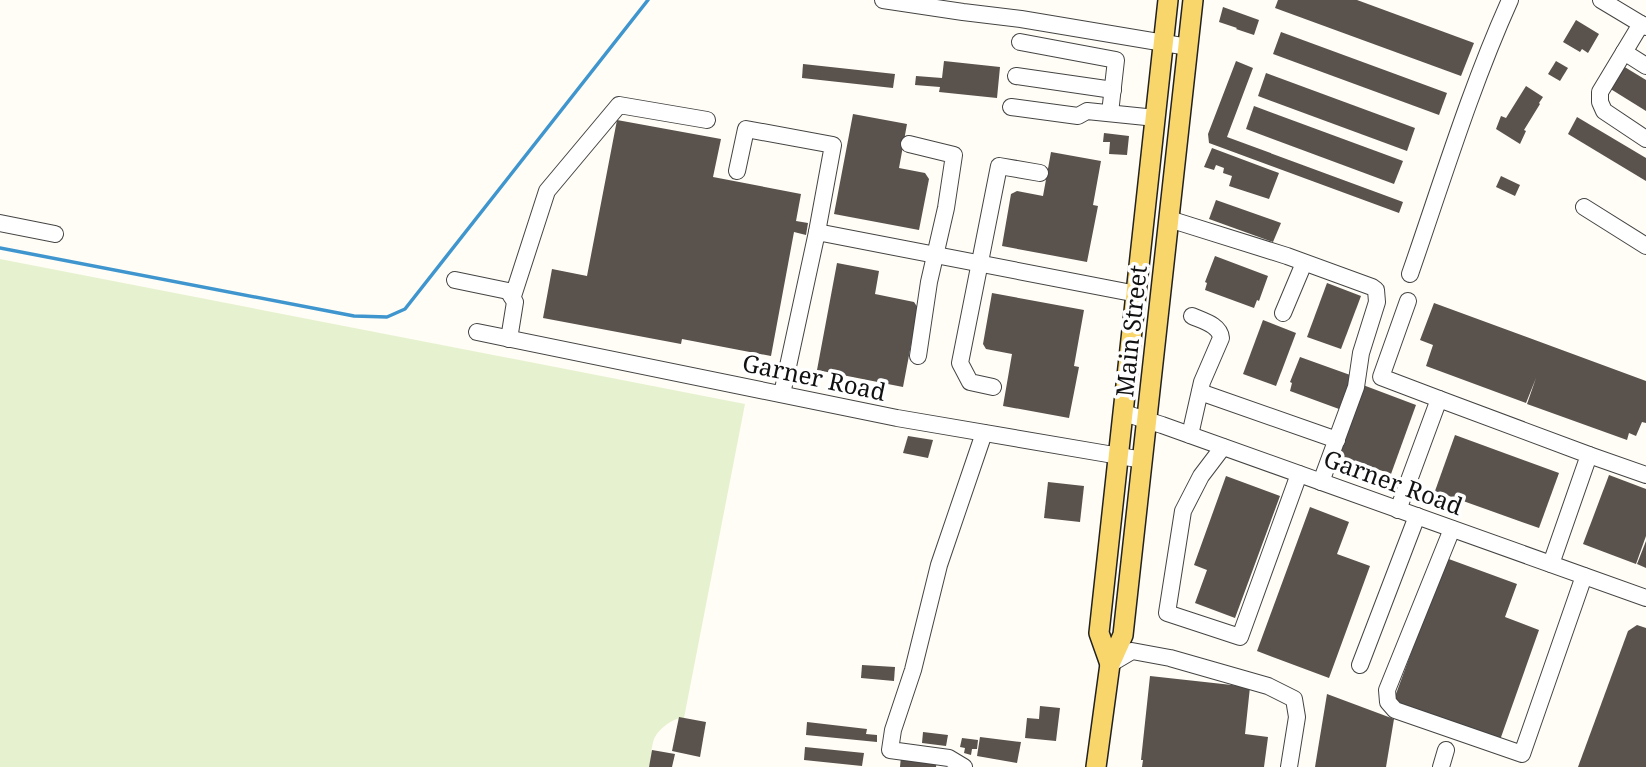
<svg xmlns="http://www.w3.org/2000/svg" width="1646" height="767" viewBox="0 0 1646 767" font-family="'Noto Serif',serif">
<rect width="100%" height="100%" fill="#fffdf5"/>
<!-- pitch -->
<path fill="#e6f2cf" d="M0,259L745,404L684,718C674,717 660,728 655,737C651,745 651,758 649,767H0Z"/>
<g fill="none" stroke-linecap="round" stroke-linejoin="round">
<!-- stream -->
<path stroke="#3f96cf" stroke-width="3.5" d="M0,248L354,316L387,317L405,309L648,0"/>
</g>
<!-- building -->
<g fill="#5a524d">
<path d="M1278,0H1357L1474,43L1461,76L1275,8Z"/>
<path d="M1223,7L1259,20L1254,35L1236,29L1237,28L1219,22Z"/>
<path d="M1576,20L1599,34L1588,53L1582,49L1580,52L1563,42Z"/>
<path d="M1281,32L1447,93L1439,115L1273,54Z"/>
<path d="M944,61L1000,67L997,98L939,92L940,87L915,85L916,76L942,78Z"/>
<path d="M1236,61L1253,68L1227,137L1403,202L1399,213L1209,143L1208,134Z"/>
<path d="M1556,61L1568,68L1560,81L1548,74Z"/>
<path d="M803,64L895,74L893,88L802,78Z"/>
<path d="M1623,66L1646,80V111L1609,88Z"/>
<path d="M1266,73L1415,128L1407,151L1258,96Z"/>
<path d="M1526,86L1543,97L1539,103L1540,104L1524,130L1526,131L1520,144L1496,129L1501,116L1506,118Z"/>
<path d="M1254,106L1403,161L1394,184L1246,129Z"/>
<path d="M853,114L907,124L899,168L925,173L929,179L919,230L834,214Z"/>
<path d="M1577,117L1646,158V181L1568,134Z"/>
<path d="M617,120L721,139L713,177L801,194L796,221L808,223L806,235L794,232L771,356L682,339L681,344L543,318L552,269L587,276Z"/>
<path d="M1104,133L1129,136L1127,155L1109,154L1110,142H1103Z"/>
<path d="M1212,148L1279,173L1269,199L1229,186L1232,176L1223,173L1224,168L1216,165L1214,170L1204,167Z"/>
<path d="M1051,152L1101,161L1093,205L1098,206L1087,262L1002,246L1011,194L1017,191L1043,196Z"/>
<path d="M1501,176L1520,185L1515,196L1496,187Z"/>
<path d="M1216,200L1281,223L1273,242L1209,219Z"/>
<path d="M1215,256L1268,276L1259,301L1257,300L1254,308L1205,290L1207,283L1205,282Z"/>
<path d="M837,263L879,271L875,294L914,302L918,308L903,387L817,370Z"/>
<path d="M1327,283L1361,296L1341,349L1307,337Z"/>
<path d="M992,293L1084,310L1074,366L1079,367L1069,418L1003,406L1012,354L986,349L983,344Z"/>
<path d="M1434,303L1646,381V423L1642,422L1636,436L1629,433L1627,440L1527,404L1536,378L1526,403L1426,366L1433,345L1420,340Z"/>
<path d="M1263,320L1296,333L1276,386L1243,374Z"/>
<path d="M1300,357L1353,376L1344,402L1342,401L1339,409L1290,391L1292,383L1290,382Z"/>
<path d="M1363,385L1416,405L1391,474L1338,455Z"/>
<path d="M1455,435L1559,473L1539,528L1435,491Z"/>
<path d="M908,436L933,440L928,458L903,453Z"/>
<path d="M1609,475L1646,489V536L1636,564L1583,544Z"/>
<path d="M1226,476L1280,496L1235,618L1195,603L1207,570L1194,565Z"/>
<path d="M1048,482L1084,486L1080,522L1044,518Z"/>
<path d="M1310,507L1349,522L1337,554L1370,566L1329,678L1257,651Z"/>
<path d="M1646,541V568L1637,564Z"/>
<path d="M1446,558L1517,584L1505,617L1539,630L1500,740L1393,702Z"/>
<path d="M1637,625L1646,628V767H1578L1628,631Z"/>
<path d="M862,665L895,667L894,681L861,678Z"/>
<path d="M1150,676L1250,687L1245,734L1268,737L1264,767H1142L1143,760H1141Z"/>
<path d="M1327,694L1394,719L1386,767H1315Z"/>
<path d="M1040,706L1060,708L1056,741L1025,738L1027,718L1039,719Z"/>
<path d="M679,717L706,722L700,757L672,751Z"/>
<path d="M807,722L867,729L866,734L877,735V742L806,735Z"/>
<path d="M923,732L948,735L946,746L922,743Z"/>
<path d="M980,737L1021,742L1017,763L977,756Z"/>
<path d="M962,738L978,740L977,749H972L971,755L964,753L965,748L960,747Z"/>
<path d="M805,747L864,753L862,766L804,760Z"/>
<path d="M652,750L675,754L672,767H649Z"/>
<path d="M901,756L937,760L936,767H900Z"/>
</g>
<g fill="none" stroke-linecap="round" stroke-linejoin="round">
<!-- minor casing -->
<g stroke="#444" stroke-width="18">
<g id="minor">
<path d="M883,0L963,12L1021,19L1188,47"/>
<path d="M1601,0L1646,27"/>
<path d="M1641,24L1600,92V102L1604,111L1646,139"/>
<path d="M1020,42L1116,60L1110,113"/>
<path d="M1624,52L1646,66"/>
<path d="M1016,76L1113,90"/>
<path d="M1011,107L1078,116L1087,111L1156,118"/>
<path d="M909,144L954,155L946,208L929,282L918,356"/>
<path d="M737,171L746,129L833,145L817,232"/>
<path d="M1584,207L1646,246"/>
<path d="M1169,219L1287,256L1372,287L1376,290L1377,302L1361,353L1356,387L1321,482"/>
<path d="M0,223L55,234"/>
<path d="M1410,274C1442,182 1470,89 1510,0"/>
<path d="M455,280L508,291L515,302L509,339"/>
<path d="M513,296L547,191L619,105L707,120"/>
<path d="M1408,301L1381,377L1439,399"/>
<path d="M1283,313L1304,263"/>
<path d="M477,332L897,418L1143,460"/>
<path d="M993,387L970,382L960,363L999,166L1040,173"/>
<path d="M1200,392L1337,440"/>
<path d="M782,394L817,232L1137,294"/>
<path d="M1124,413L1162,425L1646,598"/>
<path d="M1190,435L1202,382L1221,338C1220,325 1203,321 1192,316"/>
<path d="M1223,447L1201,476L1183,511L1167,613L1240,637L1299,474"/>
<path d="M1589,455L1646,475"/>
<path d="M1398,510L1439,399L1589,455L1551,564"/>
<path d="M1452,529L1387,690L1388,702L1395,710L1522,754L1584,576"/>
<path d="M1110,664L1132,651L1170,658L1268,686L1294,699L1297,717L1289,767"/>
<path d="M1360,665L1417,516"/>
<path d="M964,767L949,758L890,750L893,730L913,670L939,565L984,433"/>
<path d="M1441,767L1446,750"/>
</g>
</g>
<!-- major casing -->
<g stroke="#222" stroke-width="22">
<g id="major">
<path d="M1110,664L1099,633L1168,0"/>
<path d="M1096,767L1110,664L1123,635L1193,0"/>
</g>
</g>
<!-- minor -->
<use href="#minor" stroke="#fff" stroke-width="16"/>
<!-- major -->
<use href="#major" stroke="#f9d66b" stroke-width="19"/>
</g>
<g text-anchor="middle" stroke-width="7" stroke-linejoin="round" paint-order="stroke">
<!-- street labels -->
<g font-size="24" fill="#111" stroke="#fff">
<text transform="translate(1132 331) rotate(-84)" y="8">Main Street</text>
<text transform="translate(814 378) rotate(12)" y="8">Garner Road</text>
<text transform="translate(1393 483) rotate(20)" y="8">Garner Road</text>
</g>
</g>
</svg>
